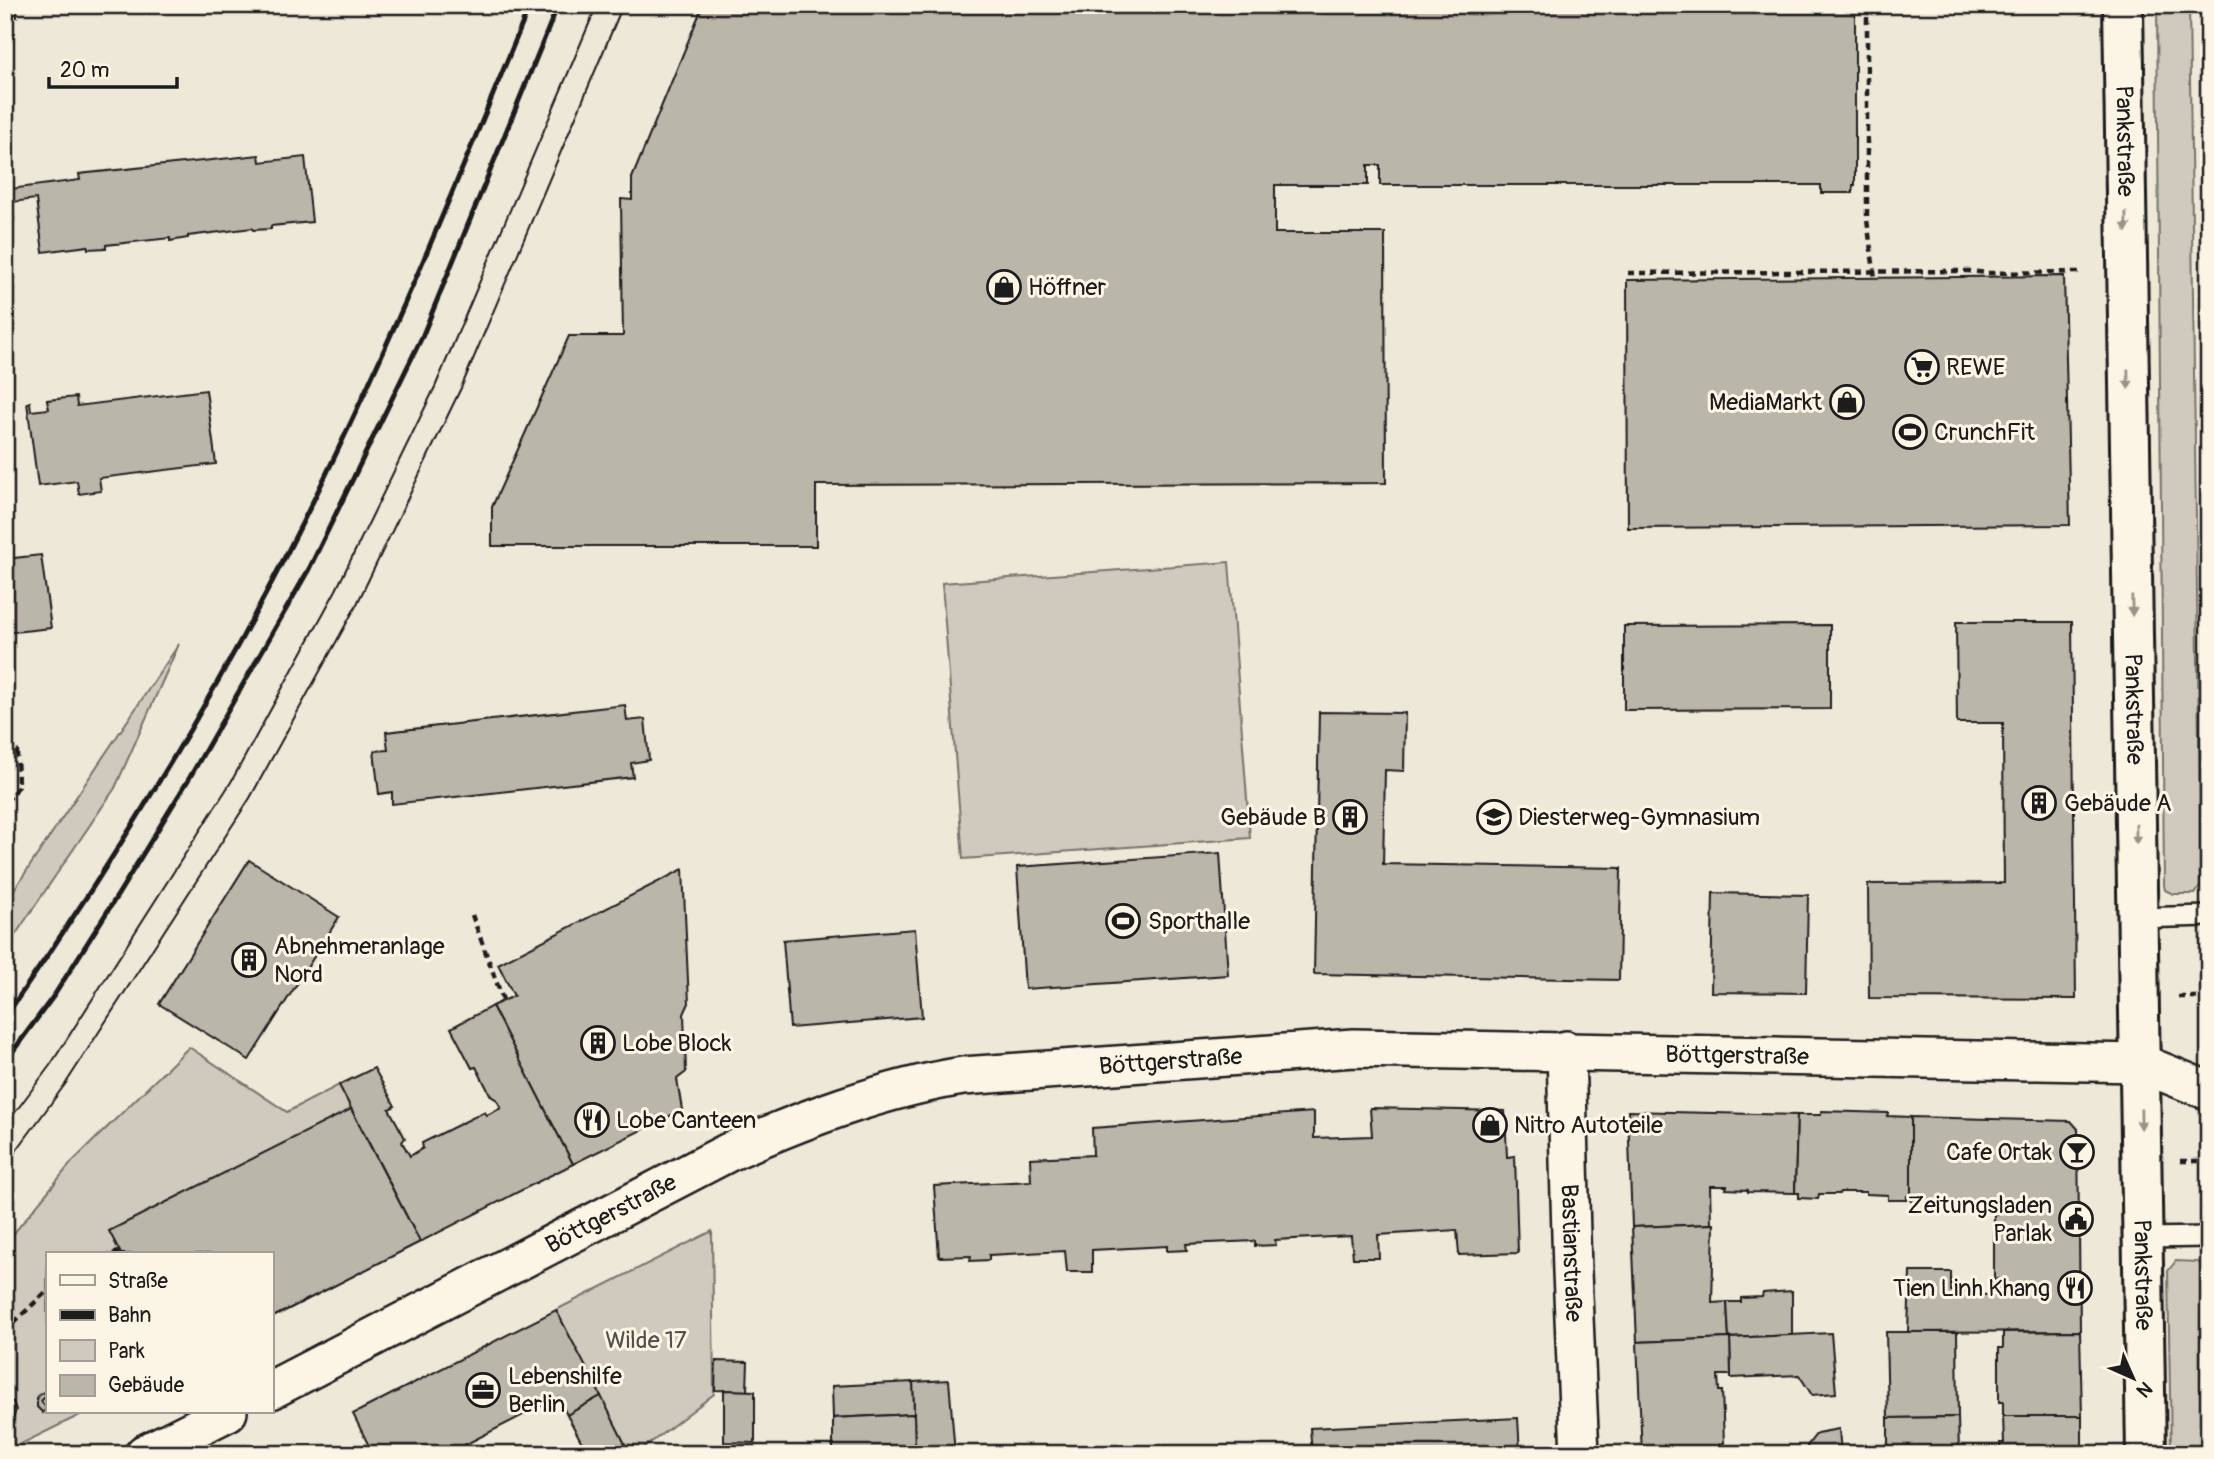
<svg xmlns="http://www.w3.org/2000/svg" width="2214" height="1459" viewBox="0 0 2214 1459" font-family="Pangolin,sans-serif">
<rect width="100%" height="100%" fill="#eee8d9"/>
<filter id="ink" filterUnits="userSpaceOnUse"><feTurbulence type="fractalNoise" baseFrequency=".0143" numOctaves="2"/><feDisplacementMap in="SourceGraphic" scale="14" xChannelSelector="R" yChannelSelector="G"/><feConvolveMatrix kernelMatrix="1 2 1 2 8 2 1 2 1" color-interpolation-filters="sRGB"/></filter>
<g filter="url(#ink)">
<!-- green -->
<g fill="#cfcabd" stroke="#76736c" stroke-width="2">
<path d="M2157,5H2189L2201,885L2195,894H2173L2165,890L2164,885Z"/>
<path d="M1229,562L1250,838L963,859L942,583Z"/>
<path d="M179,644L115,788L5,950V903Z"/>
<path d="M189,1047L287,1112L339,1085L420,1242L271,1318V1254H47V1412H86L5,1452V1244L72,1162Z"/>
<path d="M712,1231L714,1394L636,1454H630L556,1310Z"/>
<path d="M2176,1261L2198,1262L2203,1266L2207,1454H2171L2168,1271Z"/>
</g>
<!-- building -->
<g fill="#bab6aa" stroke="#1c1c1c" stroke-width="2">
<path d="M5,5H16L17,17L10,18V26H5Z"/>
<path d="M703,5H1855V185H1853V193H1821V185H1380V165H1368V185H1275V233H1385L1386,483L816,485V546H492V507L569,336H623L621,199L632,200V178Z"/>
<path d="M5,153L14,220L5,221Z"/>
<path d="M259,155L260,162L305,157L312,222L271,226V229L253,230L252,228L188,236V238L170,241V238L106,245V248L88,249V246L43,252L36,199L12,202L10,189L80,180L79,174Z"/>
<path d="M2064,276L2070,525L1628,528L1627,280Z"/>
<path d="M206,390L216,464L99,478L101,491L79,494L77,481L38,486L27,403L30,402L31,411L49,409L47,400L76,397L77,406Z"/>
<path d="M41,555L51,628L5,633V559Z"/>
<path d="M1956,622H2072L2076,999L1869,998L1868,884L2004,883L2003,723H1957Z"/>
<path d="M1830,625V709L1624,710V626Z"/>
<path d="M625,705L627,721L645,719L649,760L631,763L633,777L392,804V792L379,794L374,751L388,750L386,732Z"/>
<path d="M1319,712L1405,713L1404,771L1385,770L1383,864L1621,868L1619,980L1314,974Z"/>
<path d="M1220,853L1228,975L1025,989L1017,867Z"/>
<path d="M249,860L339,917L249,1060L159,1004Z"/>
<path d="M683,869L689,1003L684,1014L686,1072L677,1079L682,1110L573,1164L492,1006L514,996L498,964Z"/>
<path d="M1713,893L1808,895L1806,993L1711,992Z"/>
<path d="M915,929L922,1017L790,1028L783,940Z"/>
<path d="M492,1006L573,1164L420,1242L339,1085L374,1068L395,1106L389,1109L405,1138L402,1142L410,1156L423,1148L422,1143L484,1112L487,1115L501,1108L497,1100L491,1096L476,1067L472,1068L451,1028Z"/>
<path d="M1370,1108L1505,1111L1507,1157L1515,1156L1518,1253L1459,1255L1457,1230L1378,1235L1379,1258H1353L1351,1236L1275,1240L1276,1245L1255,1246V1241L1186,1244L1187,1250L1167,1251V1246L1092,1250V1272H1067L1065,1251L989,1255V1260L970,1261L971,1256L939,1257L934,1186L1031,1181L1030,1158L1093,1155L1092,1128L1314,1112V1138L1372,1136Z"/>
<path d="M351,1109L420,1242L271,1318V1254H121L109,1231Z"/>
<path d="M1628,1111L1797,1115L1795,1193L1748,1192V1190L1726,1189L1727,1186H1710L1711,1224L1632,1227Z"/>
<path d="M1821,1111L1888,1113L1887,1116L1911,1117V1196H1907V1200H1888V1195L1866,1194V1192H1840L1839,1194H1819L1818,1199L1799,1198V1193H1795L1797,1115H1821Z"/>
<path d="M1911,1117L2071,1121L2078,1129L2080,1331L1908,1332L1910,1272H1951V1291H1974V1294L1999,1296V1279H1994V1213L1999,1214V1198L1979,1199L1978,1202L1911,1201Z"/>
<path d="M1714,1224L1712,1303L1727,1302L1729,1338L1637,1342L1632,1227Z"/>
<path d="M1792,1291V1335L1729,1338L1727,1302H1741V1298L1762,1297L1763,1293Z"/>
<path d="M556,1310L601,1396L567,1415L558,1397L447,1454H373L353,1414Z"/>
<path d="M2080,1331L2082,1416H2003V1402H1999V1348H2003V1332Z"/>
<path d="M1886,1332H1957L1958,1417L1888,1418Z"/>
<path d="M1831,1333L1836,1393L1812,1395L1799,1375L1731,1378L1730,1338Z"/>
<path d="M1730,1338L1731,1375H1718L1719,1391H1722L1724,1443L1720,1444V1454H1642L1637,1342Z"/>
<path d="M716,1361L748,1362L747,1391L715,1390Z"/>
<path d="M949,1380L955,1454H915L913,1382Z"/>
<path d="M913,1382L914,1414L833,1418L832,1386Z"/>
<path d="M47,1389V1395L41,1401L46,1408L43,1413L37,1407V1397Z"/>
<path d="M724,1390L755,1391V1443L724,1442Z"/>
<path d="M601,1396L630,1454H588L567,1415Z"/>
<path d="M5,1398L13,1402L16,1410L14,1416L8,1420L6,1414L10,1411L7,1403L5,1404Z"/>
<path d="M914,1414L915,1454H833V1418Z"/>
<path d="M2003,1416H2082V1454H2000V1443H2004Z"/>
<path d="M1958,1417L1959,1454H1888V1418Z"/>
<path d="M1518,1418L1520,1454H1233L1312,1453L1310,1428Z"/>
<path d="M1839,1429L1841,1454H1780L1808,1453L1807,1446L1817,1433Z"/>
</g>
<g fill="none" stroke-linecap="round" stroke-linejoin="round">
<!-- service casing -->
<g stroke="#1c1c1c" stroke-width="24">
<g id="service">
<path d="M2137,918L2209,916"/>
<path d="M2143,1238L2209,1237"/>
</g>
</g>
<!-- minor casing -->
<g stroke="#1c1c1c" stroke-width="42">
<g id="minor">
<path id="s1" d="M1566,1050L1572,1272L1580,1454"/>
<path id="s2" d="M271,1390L729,1152C804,1119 882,1089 963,1076L1354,1048L2140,1063L2209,1091"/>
<path d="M144,1454L228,1412"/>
</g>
</g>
<!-- secondary casing -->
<g stroke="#1c1c1c" stroke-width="44">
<g id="secondary">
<path id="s3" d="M2123,5L2146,1454"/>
</g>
</g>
<!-- path -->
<g stroke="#1c1c1c" stroke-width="4.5" stroke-dasharray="7 5" stroke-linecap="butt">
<path d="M1867,5V220L1875,278"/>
<path d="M1628,273L1968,271L1987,273L2083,272"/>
<path d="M5,753L17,751L18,787L5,804"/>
<path d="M472,915L503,1000"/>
<path d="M2178,997H2198"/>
<path d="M2180,1161H2203"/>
<path d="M113,1254L119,1252"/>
<path d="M5,1331L47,1291"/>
</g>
<!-- service -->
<use href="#service" stroke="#fcf5e5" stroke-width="19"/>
<!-- minor -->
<use href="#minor" stroke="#fcf5e5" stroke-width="37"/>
<!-- secondary -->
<use href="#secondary" stroke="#fcf5e5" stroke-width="38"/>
<!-- tram -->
<g stroke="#1c1c1c" stroke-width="2">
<path d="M5,1126L51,1064L231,782L336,590L435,387L597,5"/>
<path d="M5,1166L66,1083L250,798L356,606L461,388L623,5"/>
</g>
<!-- rail -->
<g stroke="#1c1c1c" stroke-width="5">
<path d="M5,1017C110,868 205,713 288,551C379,374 454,189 530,5"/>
<path d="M5,1062L55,994L119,893L190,777L309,569L422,337L558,5"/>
</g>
</g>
<!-- one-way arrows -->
<defs><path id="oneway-solid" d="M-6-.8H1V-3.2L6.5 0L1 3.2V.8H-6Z" transform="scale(1.75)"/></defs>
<g fill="#97938b">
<use href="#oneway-solid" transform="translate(2126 222) rotate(89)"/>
<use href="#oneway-solid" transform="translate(2128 379) rotate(89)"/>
<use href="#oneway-solid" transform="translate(2132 606) rotate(89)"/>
<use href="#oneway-solid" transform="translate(2136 834) rotate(89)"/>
<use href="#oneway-solid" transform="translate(2141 1119) rotate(89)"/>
</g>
</g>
<!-- icons -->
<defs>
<g id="shop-ring" transform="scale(1.75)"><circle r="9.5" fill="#fcf5e5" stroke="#1c1c1c" stroke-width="1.5"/><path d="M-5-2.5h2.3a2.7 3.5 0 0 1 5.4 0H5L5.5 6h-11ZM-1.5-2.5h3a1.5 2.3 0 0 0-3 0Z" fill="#1c1c1c"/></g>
<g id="supermarket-ring" transform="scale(1.75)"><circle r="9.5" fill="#fcf5e5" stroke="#1c1c1c" stroke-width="1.5"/><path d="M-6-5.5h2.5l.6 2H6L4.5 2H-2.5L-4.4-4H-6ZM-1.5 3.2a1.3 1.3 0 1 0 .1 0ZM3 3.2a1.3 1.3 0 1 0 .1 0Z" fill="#1c1c1c"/></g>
<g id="stadium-ring" transform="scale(1.75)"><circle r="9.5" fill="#fcf5e5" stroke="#1c1c1c" stroke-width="1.5"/><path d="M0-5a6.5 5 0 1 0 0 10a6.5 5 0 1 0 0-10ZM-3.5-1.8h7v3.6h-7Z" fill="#1c1c1c"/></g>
<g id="building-ring" transform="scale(1.75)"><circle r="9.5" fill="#fcf5e5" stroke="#1c1c1c" stroke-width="1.5"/><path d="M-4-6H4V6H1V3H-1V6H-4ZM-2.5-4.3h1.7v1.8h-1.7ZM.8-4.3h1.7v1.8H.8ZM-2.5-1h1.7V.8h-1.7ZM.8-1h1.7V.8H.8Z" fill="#1c1c1c"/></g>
<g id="school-ring" transform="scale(1.75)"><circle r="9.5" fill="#fcf5e5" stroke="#1c1c1c" stroke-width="1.5"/><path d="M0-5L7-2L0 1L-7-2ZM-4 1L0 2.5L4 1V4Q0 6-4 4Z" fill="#1c1c1c"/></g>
<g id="restaurant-ring" transform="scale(1.75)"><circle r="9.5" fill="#fcf5e5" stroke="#1c1c1c" stroke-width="1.5"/><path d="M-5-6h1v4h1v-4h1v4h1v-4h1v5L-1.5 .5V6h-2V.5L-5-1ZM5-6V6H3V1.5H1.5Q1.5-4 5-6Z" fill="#1c1c1c"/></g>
<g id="bar-ring" transform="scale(1.75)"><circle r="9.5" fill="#fcf5e5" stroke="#1c1c1c" stroke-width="1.5"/><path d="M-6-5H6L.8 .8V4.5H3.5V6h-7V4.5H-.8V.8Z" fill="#1c1c1c"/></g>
<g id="civic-ring" transform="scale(1.75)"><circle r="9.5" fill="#fcf5e5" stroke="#1c1c1c" stroke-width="1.5"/><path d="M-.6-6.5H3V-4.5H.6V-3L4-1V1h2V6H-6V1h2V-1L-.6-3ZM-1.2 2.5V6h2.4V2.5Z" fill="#1c1c1c"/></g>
<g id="office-ring" transform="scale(1.75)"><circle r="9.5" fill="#fcf5e5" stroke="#1c1c1c" stroke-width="1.5"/><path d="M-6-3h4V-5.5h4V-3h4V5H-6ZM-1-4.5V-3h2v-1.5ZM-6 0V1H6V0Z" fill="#1c1c1c"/></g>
</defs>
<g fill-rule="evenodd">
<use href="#shop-ring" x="1004" y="287"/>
<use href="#supermarket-ring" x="1922" y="367"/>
<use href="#shop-ring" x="1847" y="402"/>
<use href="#stadium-ring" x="1910" y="432"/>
<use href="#building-ring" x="2039" y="803"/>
<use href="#building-ring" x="1350" y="817"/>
<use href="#school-ring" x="1494" y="817"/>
<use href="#stadium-ring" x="1123" y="921"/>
<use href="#building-ring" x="249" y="960"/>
<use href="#building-ring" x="598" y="1043"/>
<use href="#restaurant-ring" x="592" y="1120"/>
<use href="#shop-ring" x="1490" y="1125"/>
<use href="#bar-ring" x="2077" y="1152"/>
<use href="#civic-ring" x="2076" y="1219"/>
<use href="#restaurant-ring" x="2075" y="1288"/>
<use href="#office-ring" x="483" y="1390"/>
</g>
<g text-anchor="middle" stroke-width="6" stroke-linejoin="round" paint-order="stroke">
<!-- street labels -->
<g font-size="24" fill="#1c1c1c" stroke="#fcf5e5">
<text dy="8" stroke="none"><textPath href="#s3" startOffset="136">Pankstraße</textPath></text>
<text dy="8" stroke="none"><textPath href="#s3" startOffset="704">Pankstraße</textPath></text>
<text dy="8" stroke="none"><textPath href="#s2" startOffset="1538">Böttgerstraße</textPath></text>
<text dy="8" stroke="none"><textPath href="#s2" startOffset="971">Böttgerstraße</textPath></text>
<text dy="8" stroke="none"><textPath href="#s2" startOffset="383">Böttgerstraße</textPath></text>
<text dy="8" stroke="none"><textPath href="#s1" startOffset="203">Bastianstraße</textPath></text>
<text dy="8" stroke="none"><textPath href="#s3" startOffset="1270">Pankstraße</textPath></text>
</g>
<!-- poi labels -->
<g font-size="24" fill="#1c1c1c" stroke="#fcf5e5" text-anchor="start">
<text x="1028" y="295">Höffner</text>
<text x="1946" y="375">REWE</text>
<text x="1822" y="410" text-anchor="end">MediaMarkt</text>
<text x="1934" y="440">CrunchFit</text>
<text x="2064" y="811">Gebäude A</text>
<text x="1326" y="825" text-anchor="end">Gebäude B</text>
<text x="1518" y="825">Diesterweg-Gymnasium</text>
<text x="1148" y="929">Sporthalle</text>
<text x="274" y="954">Abnehmeranlage<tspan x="274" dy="28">Nord</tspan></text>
<text x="622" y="1051">Lobe Block</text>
<text x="616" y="1128">Lobe Canteen</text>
<text x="1514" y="1133">Nitro Autoteile</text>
<text x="2052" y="1160" text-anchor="end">Cafe Ortak</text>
<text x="2052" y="1213" text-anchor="end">Zeitungsladen<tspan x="2052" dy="28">Parlak</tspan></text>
<text x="2050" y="1296" text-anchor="end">Tien Linh Khang</text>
<text x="508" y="1384">Lebenshilfe<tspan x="508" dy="28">Berlin</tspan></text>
</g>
<!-- park labels -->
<g font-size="24" fill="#52504c" stroke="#fcf5e5">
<text x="646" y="1348">Wilde 17</text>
</g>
</g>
<!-- margin -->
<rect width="2214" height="1459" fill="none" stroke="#fcf5e5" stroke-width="28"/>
<rect x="14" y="14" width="2186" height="1431" fill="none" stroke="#1c1c1c" stroke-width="2.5" filter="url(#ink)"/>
<!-- legend -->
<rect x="46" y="1252" width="228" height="161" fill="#fcf5e5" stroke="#a29e95" stroke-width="2"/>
<rect x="60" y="1275" width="35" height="10" fill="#fcf5e5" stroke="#a29e95" stroke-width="2"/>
<text x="108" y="1288" font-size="21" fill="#1c1c1c">Straße</text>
<rect x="60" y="1310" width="35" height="10" fill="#1c1c1c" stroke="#a29e95" stroke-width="2"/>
<text x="108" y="1322" font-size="21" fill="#1c1c1c">Bahn</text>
<rect x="60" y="1340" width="35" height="21" fill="#cfcabd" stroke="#a29e95" stroke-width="2"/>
<text x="108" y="1358" font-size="21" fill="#1c1c1c">Park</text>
<rect x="60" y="1375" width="35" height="21" fill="#bab6aa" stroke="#a29e95" stroke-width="2"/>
<text x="108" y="1392" font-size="21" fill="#1c1c1c">Gebäude</text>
<!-- north arrow -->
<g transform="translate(2133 1378) rotate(135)" stroke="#fcf5e5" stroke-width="5" paint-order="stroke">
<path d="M0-5L12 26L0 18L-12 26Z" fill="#1c1c1c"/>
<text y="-10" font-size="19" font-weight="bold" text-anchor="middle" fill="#1c1c1c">N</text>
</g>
<!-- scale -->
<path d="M49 77v10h128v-10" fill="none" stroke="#1c1c1c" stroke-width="3.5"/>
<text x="60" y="77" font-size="21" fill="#1c1c1c" stroke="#fcf5e5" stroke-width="5" paint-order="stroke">20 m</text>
</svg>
